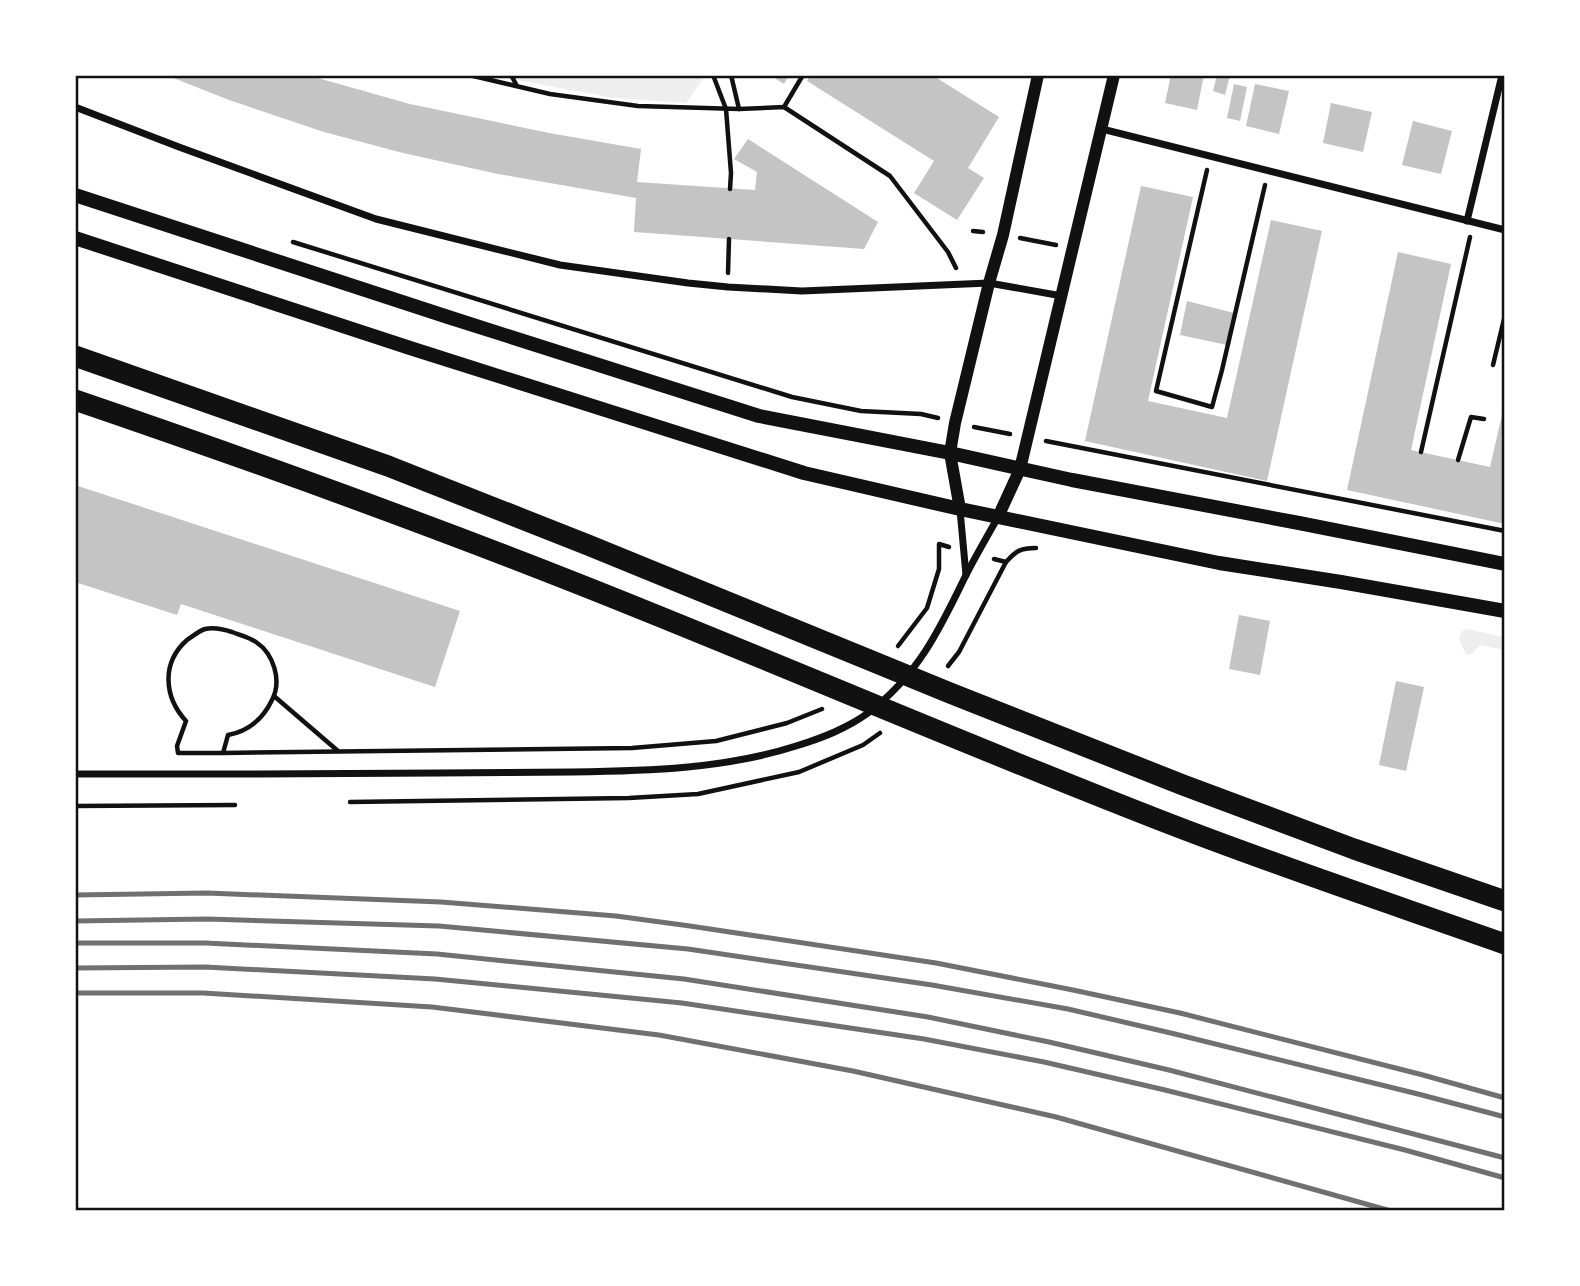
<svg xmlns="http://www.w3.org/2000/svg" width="1580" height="1286" viewBox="0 0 1580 1286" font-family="Roboto,sans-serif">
<rect width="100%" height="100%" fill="#fff"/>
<!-- green -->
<g fill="#eee">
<path d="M499,75H702L703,79L686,103L614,98L522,81Z"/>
<path d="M1466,629L1505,637V650L1480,645L1472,654L1466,655L1459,638L1461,632Z"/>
</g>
<!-- building -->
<g fill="#c4c4c4">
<path d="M166,75H307L410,104L549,133L641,149L637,182L755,190L757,172L734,159L748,139L878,222L864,249L634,232L636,198L498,174L403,153L324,132L229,100Z"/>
<path d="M770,75H789L784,84Z"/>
<path d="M811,75H932L999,117L968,168L984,178L957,220L914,193L934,161L807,81Z"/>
<path d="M1171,75H1204L1197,110L1165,103Z"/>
<path d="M1217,75H1230L1225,95L1213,91Z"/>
<path d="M1234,84L1247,87L1240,121L1227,118Z"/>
<path d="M1255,84L1289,91L1279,134L1246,126Z"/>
<path d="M1331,103L1372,112L1363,152L1323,143Z"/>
<path d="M1413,121L1452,131L1441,174L1402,165Z"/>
<path d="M1141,186L1193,197L1148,401L1227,418L1271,220L1322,231L1267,481L1085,441Z"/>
<path d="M1398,252L1451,264L1411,450L1490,467L1505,402V524L1347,490Z"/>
<path d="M1187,301L1234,313L1227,345L1180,335Z"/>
<path d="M75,485L460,611L435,687L181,604L177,615L75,582Z"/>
<path d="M1239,615L1270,621L1260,675L1229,669Z"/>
<path d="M1396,681L1424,687L1406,771L1379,765Z"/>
</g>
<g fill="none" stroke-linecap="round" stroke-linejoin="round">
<!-- path -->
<g stroke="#111" stroke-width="4.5">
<path d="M469,75L550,94L638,106L739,109L784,107L890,176L948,252L956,268"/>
<path d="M511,75L517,86"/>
<path d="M713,75L726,109L731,173L730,189"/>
<path d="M731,75L739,109"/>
<path d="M784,107L803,75"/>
<path d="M1207,170L1156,391L1212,407L1222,370L1265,185"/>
<path d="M973,231L983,232"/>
<path d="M1020,238L1056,245"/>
<path d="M293,242L792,397L861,411L921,414L938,418"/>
<path d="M728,273L729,239"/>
<path d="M1493,365L1505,315"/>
<path d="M974,427L1010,434"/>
<path d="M1046,441L1505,531"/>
<path d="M1421,452L1470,237"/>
<path d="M1458,460L1471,417L1484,419"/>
<path d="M994,559L1006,562C1016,551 1020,548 1036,548"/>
<path d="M898,646L927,608L939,569V544L949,547"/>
<path d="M948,666L959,652L1006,562"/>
<path d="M274,696L338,751"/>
<path d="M223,753L228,735C249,731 263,719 272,700C282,681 274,654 256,642C249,637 240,635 232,632C223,629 214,627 205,629C199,631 193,636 187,640C161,663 164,697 186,721L177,746L178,753H223L632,748L716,741L787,723L822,709"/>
<path d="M350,802L629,798L698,794L799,772L863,745L880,733"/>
<path d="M75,806L235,805"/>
</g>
<!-- minor -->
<g stroke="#111" stroke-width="7">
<path d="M75,107L179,147L376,219L560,265L688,283L728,287L802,291L989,283L1062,296"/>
<path d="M1102,129L1505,230"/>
<path d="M1467,221L1502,75"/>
<path d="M960,510L966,575"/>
<path d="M75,774C197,774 318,774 440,773C484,773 528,772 572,772C647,771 724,769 796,746C822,738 846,729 868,713C917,676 939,631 965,577C975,557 987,537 998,517"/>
</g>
<!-- tertiary -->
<g stroke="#111" stroke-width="12">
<path d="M960,509L950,453L955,423L989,283L1003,235L1038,75"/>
<path d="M998,517L1020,469L1114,75"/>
</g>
<!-- secondary -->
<g stroke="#111" stroke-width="14">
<path d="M75,195L448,317L759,416L950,453L1072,480L1299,523L1505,564"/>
<path d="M75,238L410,348L804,473L960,509L1219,563L1341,582L1505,611"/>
</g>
<!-- motorway -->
<g stroke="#111" stroke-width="21">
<path d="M75,356L388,466L588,545L950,693L1183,785L1354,849L1505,901"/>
<path d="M75,400C245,458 414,519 581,585C773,661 964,744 1157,819C1272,864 1389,903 1505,944"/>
</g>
<!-- rail -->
<g stroke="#707070" stroke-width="5">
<path d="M75,895L207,893L441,902L616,916L690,926L936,963L1073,990L1180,1013L1423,1075L1505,1098"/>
<path d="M75,921L207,919L439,926L688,949L932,985L1068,1009L1175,1034L1418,1094L1505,1117"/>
<path d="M75,943H205L437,954L684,979L928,1017L1049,1042L1169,1070L1505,1158"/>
<path d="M75,968L205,967L435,979L682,1003L924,1039L1044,1062L1165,1090L1405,1150L1505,1178"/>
<path d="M75,993H203L432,1007L659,1035L853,1071L1056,1117L1391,1211"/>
</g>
</g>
<!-- border -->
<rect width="1580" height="1286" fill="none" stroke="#ffffff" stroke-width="154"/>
<rect x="77" y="77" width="1426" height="1132" fill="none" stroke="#111" stroke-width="2.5"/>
</svg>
